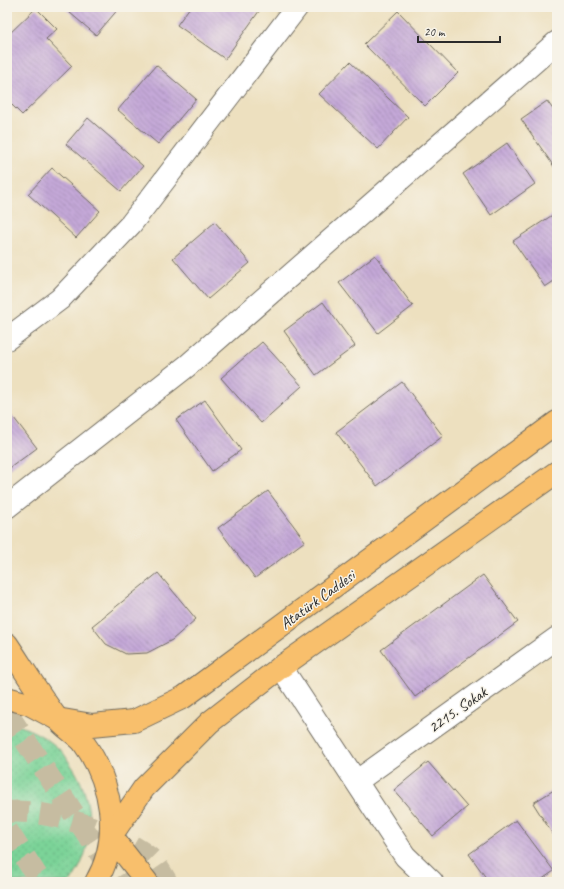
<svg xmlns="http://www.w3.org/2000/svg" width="564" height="889" viewBox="0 0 564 889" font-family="Caveat,sans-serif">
<defs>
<pattern id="grass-dots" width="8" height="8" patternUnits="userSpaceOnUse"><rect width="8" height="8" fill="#7bd398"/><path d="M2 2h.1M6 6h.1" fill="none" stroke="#6ab583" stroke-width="1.8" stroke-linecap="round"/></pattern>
<pattern id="building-back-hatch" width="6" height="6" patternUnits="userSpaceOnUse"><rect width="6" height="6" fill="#c4a8d8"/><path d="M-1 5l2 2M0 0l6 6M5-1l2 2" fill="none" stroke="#9f89af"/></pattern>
</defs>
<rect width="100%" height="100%" fill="#f7f3e8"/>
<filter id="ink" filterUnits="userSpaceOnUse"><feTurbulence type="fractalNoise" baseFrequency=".025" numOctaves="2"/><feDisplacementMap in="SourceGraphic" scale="8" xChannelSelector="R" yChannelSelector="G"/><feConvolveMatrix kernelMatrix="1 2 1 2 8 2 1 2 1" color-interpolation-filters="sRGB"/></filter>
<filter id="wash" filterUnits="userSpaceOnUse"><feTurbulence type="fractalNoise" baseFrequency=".012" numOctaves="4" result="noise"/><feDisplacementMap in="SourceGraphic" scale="16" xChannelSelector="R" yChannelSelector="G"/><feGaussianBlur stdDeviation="0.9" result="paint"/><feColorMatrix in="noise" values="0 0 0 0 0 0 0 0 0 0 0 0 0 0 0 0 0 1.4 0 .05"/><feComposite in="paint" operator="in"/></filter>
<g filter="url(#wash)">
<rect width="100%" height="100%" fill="#ede0bf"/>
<!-- grass -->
<path fill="url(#grass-dots)" stroke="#537f62" d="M7,721C27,728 42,734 58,748C63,751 66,757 69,762C95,797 97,848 70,882H7Z"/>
<g id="blocks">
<!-- building -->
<g fill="url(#building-back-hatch)">
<path d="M63,7H120L96,35Z"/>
<path d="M190,7H262L225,59L177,25Z"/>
<path d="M36,8L57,29L46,39L72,66L22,115L7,100V74L11,70L7,65V36Z"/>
<path d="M398,11L458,73L425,106L364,44Z"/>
<path d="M350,62L408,117L378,149L319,94Z"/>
<path d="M156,65L196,99L158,144L118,110Z"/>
<path d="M547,101L557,115V171L521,119Z"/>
<path d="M88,118L143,166L121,191L66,144Z"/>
<path d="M507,143L535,184L491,215L463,174Z"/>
<path d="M52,168L100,211L76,238L28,194Z"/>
<path d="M557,212V279L545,287L513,241Z"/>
<path d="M215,222L250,263L208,299L173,258Z"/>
<path d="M375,255L413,306L378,333L339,283Z"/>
<path d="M323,302L355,346L316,375L284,331Z"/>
<path d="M262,342L302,386L261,423L221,378Z"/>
<path d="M402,382L443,436L377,486L336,432Z"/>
<path d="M205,400L241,450L212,471L176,420Z"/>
<path d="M7,409L37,448L7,470Z"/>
<path d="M268,491L305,541L255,578L218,528Z"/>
<path d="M158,573L196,619L172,640L147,653L126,654L106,644L92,626Z"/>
<path d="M483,575L518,622L415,697L381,650Z"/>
<path d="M428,762L467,807L433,836L394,790Z"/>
<path d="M557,788V841L533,803Z"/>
<path d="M516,820L554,871L538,882H489L469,854Z"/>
</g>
</g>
</g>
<g filter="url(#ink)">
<use href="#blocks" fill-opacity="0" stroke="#6f6a5f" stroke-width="1"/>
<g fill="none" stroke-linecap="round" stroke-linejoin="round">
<!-- major-tunnel -->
<g stroke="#c6bca1" stroke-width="22" stroke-dasharray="22 11" stroke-linecap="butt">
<path d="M7,713L119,882"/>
<path d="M7,812C47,808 118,832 149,857C156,863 162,874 167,882"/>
<path d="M7,830L41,882"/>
</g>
<!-- minor casing -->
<g stroke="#6f6a5f" stroke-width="24">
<g id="minor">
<path d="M7,339L60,299L131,224L297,7"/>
<path d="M7,507L187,366L557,42"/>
<path d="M281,667L405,856L432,882"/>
<path d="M357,781L557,638"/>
</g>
</g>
<!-- major casing -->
<g stroke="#6f6a5f" stroke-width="24">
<g id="major">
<path d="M7,644C23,668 39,694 56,717C63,727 75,733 83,742C112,782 122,838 96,882"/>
<path d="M7,698L29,704L57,719L92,725L134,721L184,697L557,422"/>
<path d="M111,836L144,788L210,722L281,667L557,472"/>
<path d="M111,836L147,882"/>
</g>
</g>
<!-- minor -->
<use href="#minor" stroke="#fff" stroke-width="22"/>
<!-- major -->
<use href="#major" stroke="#f8bf6c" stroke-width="22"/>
</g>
</g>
<g text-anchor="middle" stroke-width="3" stroke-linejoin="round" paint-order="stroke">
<!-- street labels -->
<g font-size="16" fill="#2b2b2b" stroke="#f7f3e8">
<text transform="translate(317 599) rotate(-36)" y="6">Atatürk Caddesi</text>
<text transform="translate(457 709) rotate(-35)" y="6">2215. Sokak</text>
</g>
</g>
<!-- margin -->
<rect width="564" height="889" fill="none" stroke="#f7f3e8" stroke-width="24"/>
<!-- scale -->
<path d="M418 36v6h82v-6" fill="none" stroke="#2b2b2b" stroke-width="2"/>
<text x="424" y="36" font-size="12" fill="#2b2b2b" stroke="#f7f3e8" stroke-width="3" paint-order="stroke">20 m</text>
</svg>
